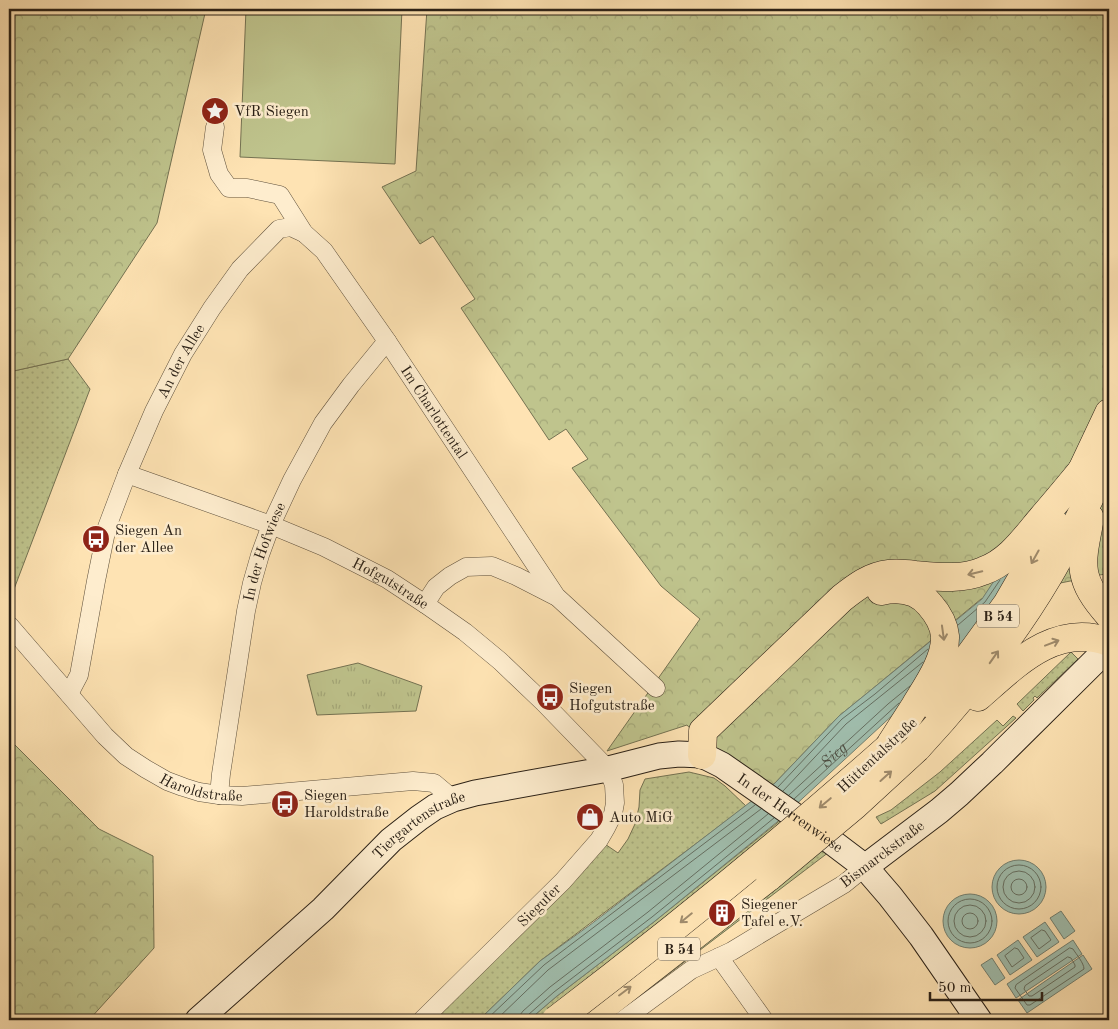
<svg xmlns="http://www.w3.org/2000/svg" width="1118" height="1029" viewBox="0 0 1118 1029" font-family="'Old Standard TT',serif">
<defs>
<pattern id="grass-dots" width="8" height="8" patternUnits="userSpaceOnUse" patternTransform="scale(1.25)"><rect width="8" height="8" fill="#bfc48d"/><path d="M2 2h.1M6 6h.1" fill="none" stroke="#a4a879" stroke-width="1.8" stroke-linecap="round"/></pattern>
<pattern id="forest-crowns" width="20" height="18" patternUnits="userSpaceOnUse" patternTransform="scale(1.25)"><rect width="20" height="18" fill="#bfc48d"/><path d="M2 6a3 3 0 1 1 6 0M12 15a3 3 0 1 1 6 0" fill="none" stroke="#a4a879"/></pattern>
<pattern id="park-tufts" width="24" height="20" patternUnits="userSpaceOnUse" patternTransform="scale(1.25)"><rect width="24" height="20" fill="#bfc48d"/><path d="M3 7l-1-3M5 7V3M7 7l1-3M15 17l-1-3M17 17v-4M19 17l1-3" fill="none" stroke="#a4a879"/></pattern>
</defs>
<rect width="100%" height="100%" fill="#fee3b3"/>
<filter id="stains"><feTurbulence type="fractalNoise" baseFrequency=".004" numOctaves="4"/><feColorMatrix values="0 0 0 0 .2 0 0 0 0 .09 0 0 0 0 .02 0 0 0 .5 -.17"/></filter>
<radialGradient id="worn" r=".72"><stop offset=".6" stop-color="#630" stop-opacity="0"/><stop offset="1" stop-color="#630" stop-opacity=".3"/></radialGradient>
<!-- grass -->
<g fill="url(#grass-dots)" stroke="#747252">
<path d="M68,359L90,389L11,597H9V372Z"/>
<path d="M1071,652L1078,659L1037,698L1035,696L1033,698L1034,700L1023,711L1017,704Z"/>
<path d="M1013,716L1016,718L935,791L881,824L876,817L891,810L940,772L997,720L1003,726Z"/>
<path d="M689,772L714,778L725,786L746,806L540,961L479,1020H422L599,840L618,853L628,839L635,824L639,807L640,790L645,779Z"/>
<path d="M782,819L829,852L608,1020L664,924L541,1020H529L557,996L655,921Z"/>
</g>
<!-- forest -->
<g fill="url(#forest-crowns)" stroke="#747252">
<path d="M9,9H206L157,223L68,359L9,372Z"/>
<path d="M427,9H1109V567L1105,574L981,599L871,690L839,716L775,783L754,800L687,725L607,751L700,619L661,586L572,468L588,459L566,429L549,440L461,308L475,299L433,236L420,244L382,187L416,171Z"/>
<path d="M9,739L99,829L153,856L154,948L89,1020H54L50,1016L46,1020H9V917L11,913L9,911Z"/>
</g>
<!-- park -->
<path fill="url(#park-tufts)" stroke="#747252" d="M358,663L422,686L416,711L317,715L307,675Z"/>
<!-- pitch -->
<path fill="#bfc48d" stroke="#747252" d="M246,9H402L395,164L240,157Z"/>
<!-- water -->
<g fill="#a0beae" stroke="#717f71">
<path d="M1109,414V466L1001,624L896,712L777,822L655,921L557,996L529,1020H479L540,961L590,925L775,783L839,716L871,690L982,599L1077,456Z"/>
<circle cx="1019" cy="887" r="27"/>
<circle cx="970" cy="921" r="27"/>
<path d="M1061,911L1075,931L1064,939L1050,918Z"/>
<path d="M1045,922L1059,942L1037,957L1023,937Z"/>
<path d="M1018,940L1032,960L1010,975L997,955Z"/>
<path d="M1073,940L1082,954L1016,998L1007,984Z"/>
<path d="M1083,955L1092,969L1027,1013L1018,1000Z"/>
<path d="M992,958L1005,978L995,985L981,965Z"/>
</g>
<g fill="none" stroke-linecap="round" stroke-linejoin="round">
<!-- shore -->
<g stroke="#656f62" stroke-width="1">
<path d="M958,625L985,602L1000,580"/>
<path d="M778,787L842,719L875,694L928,649"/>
<path d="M783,791L846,724L923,662"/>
<path id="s1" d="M789,795L888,704L910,686"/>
<path d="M794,799L899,703"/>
<circle cx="1019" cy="887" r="22"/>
<circle cx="1019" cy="887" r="16"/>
<circle cx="1019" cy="887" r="8"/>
<circle cx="970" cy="921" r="22"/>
<circle cx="970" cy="921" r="16"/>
<circle cx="970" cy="921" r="8"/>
<path d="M1042,930L1045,931L1051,940L1039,949L1031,938Z"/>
<path d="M1015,948L1018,949L1024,958L1012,967L1005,956Z"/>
<path d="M1070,948L1073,949C1076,954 1084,963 1084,969L1030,1005H1027L1015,988L1016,985Z"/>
<path d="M1068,957L1071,958L1075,965V967L1032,996H1029L1024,989L1025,986Z"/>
<path d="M486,1020L544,965L755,805"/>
<path d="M496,1020L548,970L761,809"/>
<path d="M520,1020V1015L523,1011L550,987L648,912L768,814"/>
<path d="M526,1020L528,1015L554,992L652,917L774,818"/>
</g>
<!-- street casing -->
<g stroke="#5f513d" stroke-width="19">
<g id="street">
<path id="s2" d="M215,127L212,150L219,174L229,188H247L280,195L304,233L324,251L387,341L556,596L656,688"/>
<path id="s3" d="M127,474L271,525L324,547L387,579L425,604L465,632L500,661L544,703L608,769L614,785L615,803L613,814L606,828L599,840L563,881L422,1020"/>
<path d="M425,604L436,587L450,576L466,567L492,566L516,576L555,596"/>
<path id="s4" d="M9,625L105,736L126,756L146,769L167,781L183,787L199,792L219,795L242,796L413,781L434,783L453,799"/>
<path id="s5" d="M69,694L79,675L96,581L107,527L127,474L154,411L183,354L212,308L240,269L279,229L291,227L304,233"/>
<path id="s6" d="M219,795L221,774L246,611L252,583L260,555L271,525L292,480L323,423L351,385L387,341"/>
<path d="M719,957L764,1020"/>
<path d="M623,1020L691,970L732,951L770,928L844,884L865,867"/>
</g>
</g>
<!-- secondary casing -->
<g stroke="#2a2016" stroke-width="27">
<g id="secondary">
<path d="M865,867L939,811L959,794L992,763L1109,647"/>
<path id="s7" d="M198,1020L323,909L391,840L419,818L435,807L453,799L475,793L608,769L659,756L679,754L702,755L722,765L828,839L865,867L890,896L921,936L979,1020"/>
</g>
</g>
<!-- highway casing -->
<g stroke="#2a2016" stroke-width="29">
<g id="highway">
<path d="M1075,485L1109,413"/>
<path d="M1090,518C1081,564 1076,578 1109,615"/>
<path d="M881,591C899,587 918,590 930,605C937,613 944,625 945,636C946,660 927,686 915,706C906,720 897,734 888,748"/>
<path d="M978,697C1015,665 1055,622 1109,642"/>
<path d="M931,704L967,659L1007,604L1054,523"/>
<path d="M917,748C967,694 1012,638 1049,575C1070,539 1088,501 1107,463"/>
<path d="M702,755L703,731L842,598C856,587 870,576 889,574C897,573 907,574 915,575C938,577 962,580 983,571C1009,562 1025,538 1042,518C1056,502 1070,485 1084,468"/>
<path d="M586,1020L770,876"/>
</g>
</g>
<!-- street -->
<use href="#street" stroke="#feedce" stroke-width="18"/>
<!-- secondary -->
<use href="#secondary" stroke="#feedce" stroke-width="25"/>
<!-- highway -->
<use href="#highway" stroke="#fee3b3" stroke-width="28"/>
<!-- highway-bridge casing -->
<g stroke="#2a2016" stroke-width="29" stroke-linecap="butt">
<g id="highway-bridge">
<path d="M770,876L855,805L917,748"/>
<path d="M556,1020C670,933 781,843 888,748"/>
</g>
</g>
<!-- highway-bridge -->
<use href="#highway-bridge" stroke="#fee3b3" stroke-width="28"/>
</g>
<!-- one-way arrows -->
<defs><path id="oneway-shaft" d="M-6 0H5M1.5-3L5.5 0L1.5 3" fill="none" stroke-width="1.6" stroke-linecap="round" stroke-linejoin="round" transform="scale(1.25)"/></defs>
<g stroke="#9f8b6c">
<use href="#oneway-shaft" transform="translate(1035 557) rotate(119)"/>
<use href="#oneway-shaft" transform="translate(975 573) rotate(166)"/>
<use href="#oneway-shaft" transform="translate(943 633) rotate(82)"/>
<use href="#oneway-shaft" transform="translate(1052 643) rotate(-21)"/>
<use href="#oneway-shaft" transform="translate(994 657) rotate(-55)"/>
<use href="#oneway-shaft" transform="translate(886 776) rotate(-42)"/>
<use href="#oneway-shaft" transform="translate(825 803) rotate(140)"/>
<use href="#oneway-shaft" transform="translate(686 918) rotate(141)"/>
<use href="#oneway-shaft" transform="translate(625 991) rotate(-37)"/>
</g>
<!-- icons -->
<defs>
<g id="sight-disc" transform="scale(1.4375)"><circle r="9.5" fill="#8f2418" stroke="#feedce"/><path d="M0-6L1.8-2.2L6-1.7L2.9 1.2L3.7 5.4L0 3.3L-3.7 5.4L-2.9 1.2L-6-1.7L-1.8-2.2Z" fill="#fff"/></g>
<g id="bus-disc" transform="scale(1.4375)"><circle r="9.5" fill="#8f2418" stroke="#feedce"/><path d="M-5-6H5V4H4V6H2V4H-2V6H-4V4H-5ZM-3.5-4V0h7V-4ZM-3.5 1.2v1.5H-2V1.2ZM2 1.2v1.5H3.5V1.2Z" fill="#fff"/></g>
<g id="shop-disc" transform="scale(1.4375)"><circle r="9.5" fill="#8f2418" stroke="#feedce"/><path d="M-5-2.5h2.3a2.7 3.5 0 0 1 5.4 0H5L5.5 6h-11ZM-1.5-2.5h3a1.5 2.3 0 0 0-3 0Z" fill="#fff"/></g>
<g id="building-disc" transform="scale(1.4375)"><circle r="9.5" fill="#8f2418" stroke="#feedce"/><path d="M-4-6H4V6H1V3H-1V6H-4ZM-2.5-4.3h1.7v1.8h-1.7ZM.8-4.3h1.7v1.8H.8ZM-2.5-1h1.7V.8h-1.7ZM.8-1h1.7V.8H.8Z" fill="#fff"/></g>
</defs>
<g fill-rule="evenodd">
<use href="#sight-disc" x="215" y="111"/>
<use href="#bus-disc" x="96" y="539"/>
<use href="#bus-disc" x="550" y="697"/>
<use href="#bus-disc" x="285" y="804"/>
<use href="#shop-disc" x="590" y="817"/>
<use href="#building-disc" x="722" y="913"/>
</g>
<g text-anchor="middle" stroke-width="5" stroke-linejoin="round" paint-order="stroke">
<!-- shield labels -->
<g fill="#feedce" stroke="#6a5e4d" stroke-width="1">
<rect x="977" y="604.5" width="42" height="23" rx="4"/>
<rect x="658" y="937.5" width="42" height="23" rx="4"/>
</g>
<g font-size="14" font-weight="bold" fill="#2a2016">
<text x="998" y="621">B 54</text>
<text x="679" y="954">B 54</text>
</g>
<!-- poi labels -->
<g font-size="15" fill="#2a2016" stroke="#feedce" text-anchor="start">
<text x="234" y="116">VfR Siegen</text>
<text x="115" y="535">Siegen An<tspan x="115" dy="17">der Allee</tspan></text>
<text x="569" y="693">Siegen<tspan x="569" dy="17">Hofgutstraße</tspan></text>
<text x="304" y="800">Siegen<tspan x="304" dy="17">Haroldstraße</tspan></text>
<text x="609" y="822">Auto MiG</text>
<text x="741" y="909">Siegener<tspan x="741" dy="17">Tafel e.V.</tspan></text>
</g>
<!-- street labels -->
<g font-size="15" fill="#2a2016" stroke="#feedce">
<text dy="5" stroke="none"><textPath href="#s5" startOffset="354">An der Allee</textPath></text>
<text dy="5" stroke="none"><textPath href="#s2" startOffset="384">Im Charlottental</textPath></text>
<text dy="5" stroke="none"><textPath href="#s6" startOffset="248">In der Hofwiese</textPath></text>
<text dy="5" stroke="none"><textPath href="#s3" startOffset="286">Hofgutstraße</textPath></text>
<text transform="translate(877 755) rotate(-43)" y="5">Hüttentalstraße</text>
<text dy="5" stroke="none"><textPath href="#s4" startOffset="259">Haroldstraße</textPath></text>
<text dy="5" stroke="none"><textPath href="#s7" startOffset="698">In der Herrenwiese</textPath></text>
<text dy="5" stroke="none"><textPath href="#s7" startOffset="296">Tiergartenstraße</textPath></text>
<text transform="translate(882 854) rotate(-37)" y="5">Bismarckstraße</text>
<text transform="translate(539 905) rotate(-45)" y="5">Siegufer</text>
</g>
<!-- water labels -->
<g font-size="16" font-style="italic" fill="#4d4f44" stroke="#feedce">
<text dy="6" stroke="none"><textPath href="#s1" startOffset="60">Sieg</textPath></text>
</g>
</g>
<!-- margin -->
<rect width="1118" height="1029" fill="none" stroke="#fee3b3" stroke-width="30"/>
<rect x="10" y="10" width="1098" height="1009" fill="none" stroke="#2a2016" stroke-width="2.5"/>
<rect x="15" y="15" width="1088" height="999" fill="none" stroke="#2a2016"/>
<!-- scale -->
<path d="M930 992v8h112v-8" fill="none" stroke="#2a2016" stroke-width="2.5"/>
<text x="938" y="992" font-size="15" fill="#2a2016" stroke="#feedce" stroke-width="4" paint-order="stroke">50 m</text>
<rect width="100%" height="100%" filter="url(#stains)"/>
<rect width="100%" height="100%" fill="url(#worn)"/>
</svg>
